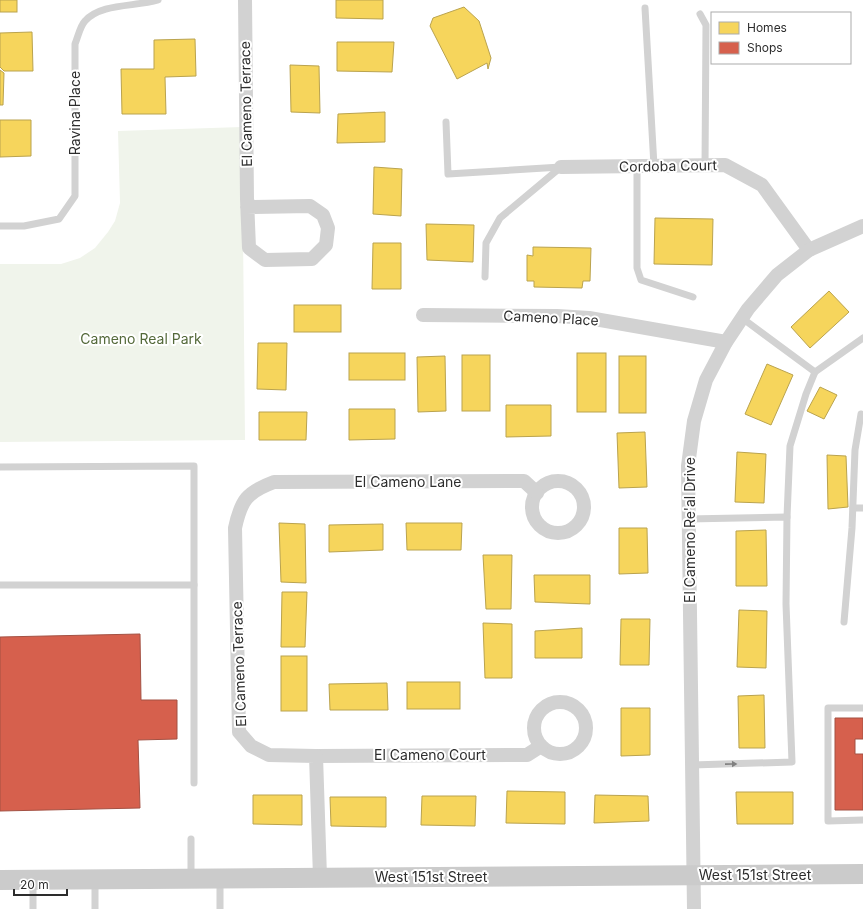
<svg xmlns="http://www.w3.org/2000/svg" width="863" height="909" viewBox="0 0 863 909" font-family="Inter,sans-serif">
<rect width="100%" height="100%" fill="#fff"/>
<!-- green -->
<path fill="#f0f4eb" d="M242,127L245,440L0,442V264H61L80,258L95,248L108,232L115,221L120,203L118,131Z"/>
<!-- homes -->
<g fill="#f6d55c" stroke="#baa34e">
<rect x="0" y="0" width="17" height="12"/>
<path d="M336,0H383V19L336,18Z"/>
<path d="M464,7L479,21L491,58L488,69L487,63L457,79L430,26L433,18Z"/>
<path d="M32,32L33,71H4L0,67V33Z"/>
<path d="M195,39L196,76L165,77L166,114H122L121,69H154V40Z"/>
<path d="M337,42H394L392,72L337,71Z"/>
<path d="M290,65L319,66L320,113L291,112Z"/>
<path d="M0,70L4,73L3,105H0Z"/>
<path d="M385,112V142L337,143L338,114Z"/>
<path d="M0,120H31V156L0,157Z"/>
<path d="M374,167L402,169L401,216L373,214Z"/>
<path d="M655,218L713,219L712,265L654,264Z"/>
<path d="M426,224L474,225L473,262L427,260Z"/>
<path d="M373,243H401V289H372Z"/>
<path d="M533,247L591,248L590,281H583L582,288L534,287V281H527V255L533,256Z"/>
<path d="M829,291L849,312L810,348L791,327Z"/>
<rect x="294" y="305" width="47" height="27"/>
<path d="M258,343H287L286,390L257,389Z"/>
<rect x="349" y="353" width="56" height="27"/>
<rect x="577" y="353" width="29" height="59"/>
<rect x="462" y="355" width="28" height="56"/>
<path d="M445,356L446,411L418,412L417,357Z"/>
<rect x="619" y="356" width="27" height="57"/>
<path d="M767,364L793,375L771,425L745,414Z"/>
<path d="M820,387L837,395L824,419L807,411Z"/>
<path d="M506,405H551V436L506,437Z"/>
<path d="M349,409H395V439L349,440Z"/>
<path d="M259,412H307L306,440H259Z"/>
<path d="M645,432L647,487L619,488L617,433Z"/>
<path d="M737,452L766,454L764,503L735,502Z"/>
<path d="M827,455L846,456L848,507L828,509Z"/>
<path d="M279,523L305,524L306,583L281,582Z"/>
<path d="M406,523H462L461,550H407Z"/>
<path d="M383,524V550L329,552V525Z"/>
<path d="M619,528H647L648,573L619,574Z"/>
<path d="M766,530L767,586H736V531Z"/>
<path d="M483,555H512L511,609H486Z"/>
<path d="M534,575H590V604L535,602Z"/>
<path d="M282,592H307L305,647H281Z"/>
<path d="M739,610L767,611L766,668L737,667Z"/>
<path d="M621,619H650L649,665H620Z"/>
<path d="M483,623L512,624V678H485Z"/>
<path d="M582,628V658H535V631Z"/>
<rect x="281" y="656" width="26" height="55"/>
<rect x="407" y="682" width="53" height="27"/>
<path d="M387,683L388,710H330L329,684Z"/>
<path d="M764,695L765,748H739L738,696Z"/>
<path d="M621,708H650V755L621,756Z"/>
<path d="M507,791L565,792V824L506,823Z"/>
<path d="M736,792H793V824H737Z"/>
<path d="M253,795H302V825L253,824Z"/>
<path d="M595,795L648,796L649,821L594,823Z"/>
<path d="M422,796H476L475,826L421,825Z"/>
<path d="M330,797H386V827L331,826Z"/>
</g>
<!-- shops -->
<g fill="#d6604d" stroke="#a35143">
<path d="M140,634L141,700H177V739L138,740L140,808L0,811V637Z"/>
<path d="M835,718H863V739H855V754H863V810H835Z"/>
</g>
<g fill="none" stroke-linecap="round" stroke-linejoin="round">
<!-- lane -->
<g stroke="#d2d2d2" stroke-width="7">
<path d="M645,8L654,166"/>
<path d="M700,14L706,25L705,166"/>
<path d="M446,122L448,174L561,167"/>
<path d="M637,166V268L641,280L693,297"/>
<path d="M0,226H24L59,219L75,196V44C78,37 80,26 85,21C101,3 135,7 158,0"/>
<path d="M485,277L486,243L500,218L561,167"/>
<path d="M742,318L815,372L806,394L790,446L787,517"/>
<path d="M815,372L863,338"/>
<path d="M0,467L194,466V783"/>
<path d="M853,508H863"/>
<path d="M688,519L787,517L786,604L792,762L692,765"/>
<path d="M0,585H194"/>
<path d="M844,622L852,528L855,450L861,414"/>
<path d="M863,708H828V821L863,820"/>
<path d="M191,878V839"/>
<path d="M95,881V909"/>
<path d="M33,909V881"/>
<path d="M220,909V879"/>
</g>
<!-- street -->
<g stroke="#d2d2d2" stroke-width="14">
<path d="M245,0L247,199L249,248L265,260L312,259L326,245L328,228L323,215L310,206L247,207"/>
<path d="M561,167L725,165L762,185L809,250"/>
<path d="M423,315L557,316L589,318L726,342"/>
<circle cx="558" cy="507" r="26"/>
<circle cx="560" cy="728" r="26"/>
<path d="M316,756L527,755L541,746"/>
<path d="M320,877L316,756L269,755L251,746L239,732L235,528C241,500 247,492 274,482L524,481L537,493"/>
<path d="M694,909L688,466L694,421L706,380L726,342L748,309L777,275L809,250L863,226"/>
</g>
<!-- secondary -->
<path stroke="#cbcbcb" stroke-width="20" d="M0,880L863,874"/>
</g>
<!-- one-way arrows -->
<defs><path id="oneway-solid" d="M-6-.8H1V-3.2L6.5 0L1 3.2V.8H-6Z"/></defs>
<use fill="#808080" href="#oneway-solid" transform="translate(731 764) rotate(-1)"/>
<g text-anchor="middle" stroke-width="4" stroke-linejoin="round" paint-order="stroke">
<!-- street labels -->
<g font-size="14" fill="#2d2d2d" stroke="#fff">
<text transform="translate(246 104) rotate(-91)" y="5">El Cameno Terrace</text>
<text transform="translate(75 113) rotate(-90)" y="5">Ravina Place</text>
<text transform="translate(668 166) rotate(-1)" y="5">Cordoba Court</text>
<text transform="translate(551 318) rotate(3)" y="5">Cameno Place</text>
<text x="408" y="487">El Cameno Lane</text>
<text transform="translate(690 530) rotate(-90)" y="5">El Cameno Re'al Drive</text>
<text transform="translate(239 664) rotate(-92)" y="5">El Cameno Terrace</text>
<text x="430" y="760">El Cameno Court</text>
<text x="755" y="880">West 151st Street</text>
<text x="431" y="882">West 151st Street</text>
</g>
<!-- park labels -->
<g font-size="14" fill="#54693a" stroke="#fff">
<text x="141" y="344">Cameno Real Park</text>
</g>
</g>
<!-- legend -->
<rect x="711" y="12" width="140" height="52" fill="#ffffff" stroke="#ababab"/>
<rect x="719" y="22" width="20" height="12" fill="#f6d55c" stroke="#ababab"/>
<text x="747" y="32" font-size="12" fill="#2d2d2d">Homes</text>
<rect x="719" y="42" width="20" height="12" fill="#d6604d" stroke="#ababab"/>
<text x="747" y="52" font-size="12" fill="#2d2d2d">Shops</text>
<!-- scale -->
<path d="M14 889v6h53v-6" fill="none" stroke="#2d2d2d" stroke-width="2"/>
<text x="20" y="889" font-size="12" fill="#2d2d2d" stroke="#ffffff" stroke-width="3" paint-order="stroke">20 m</text>
</svg>
